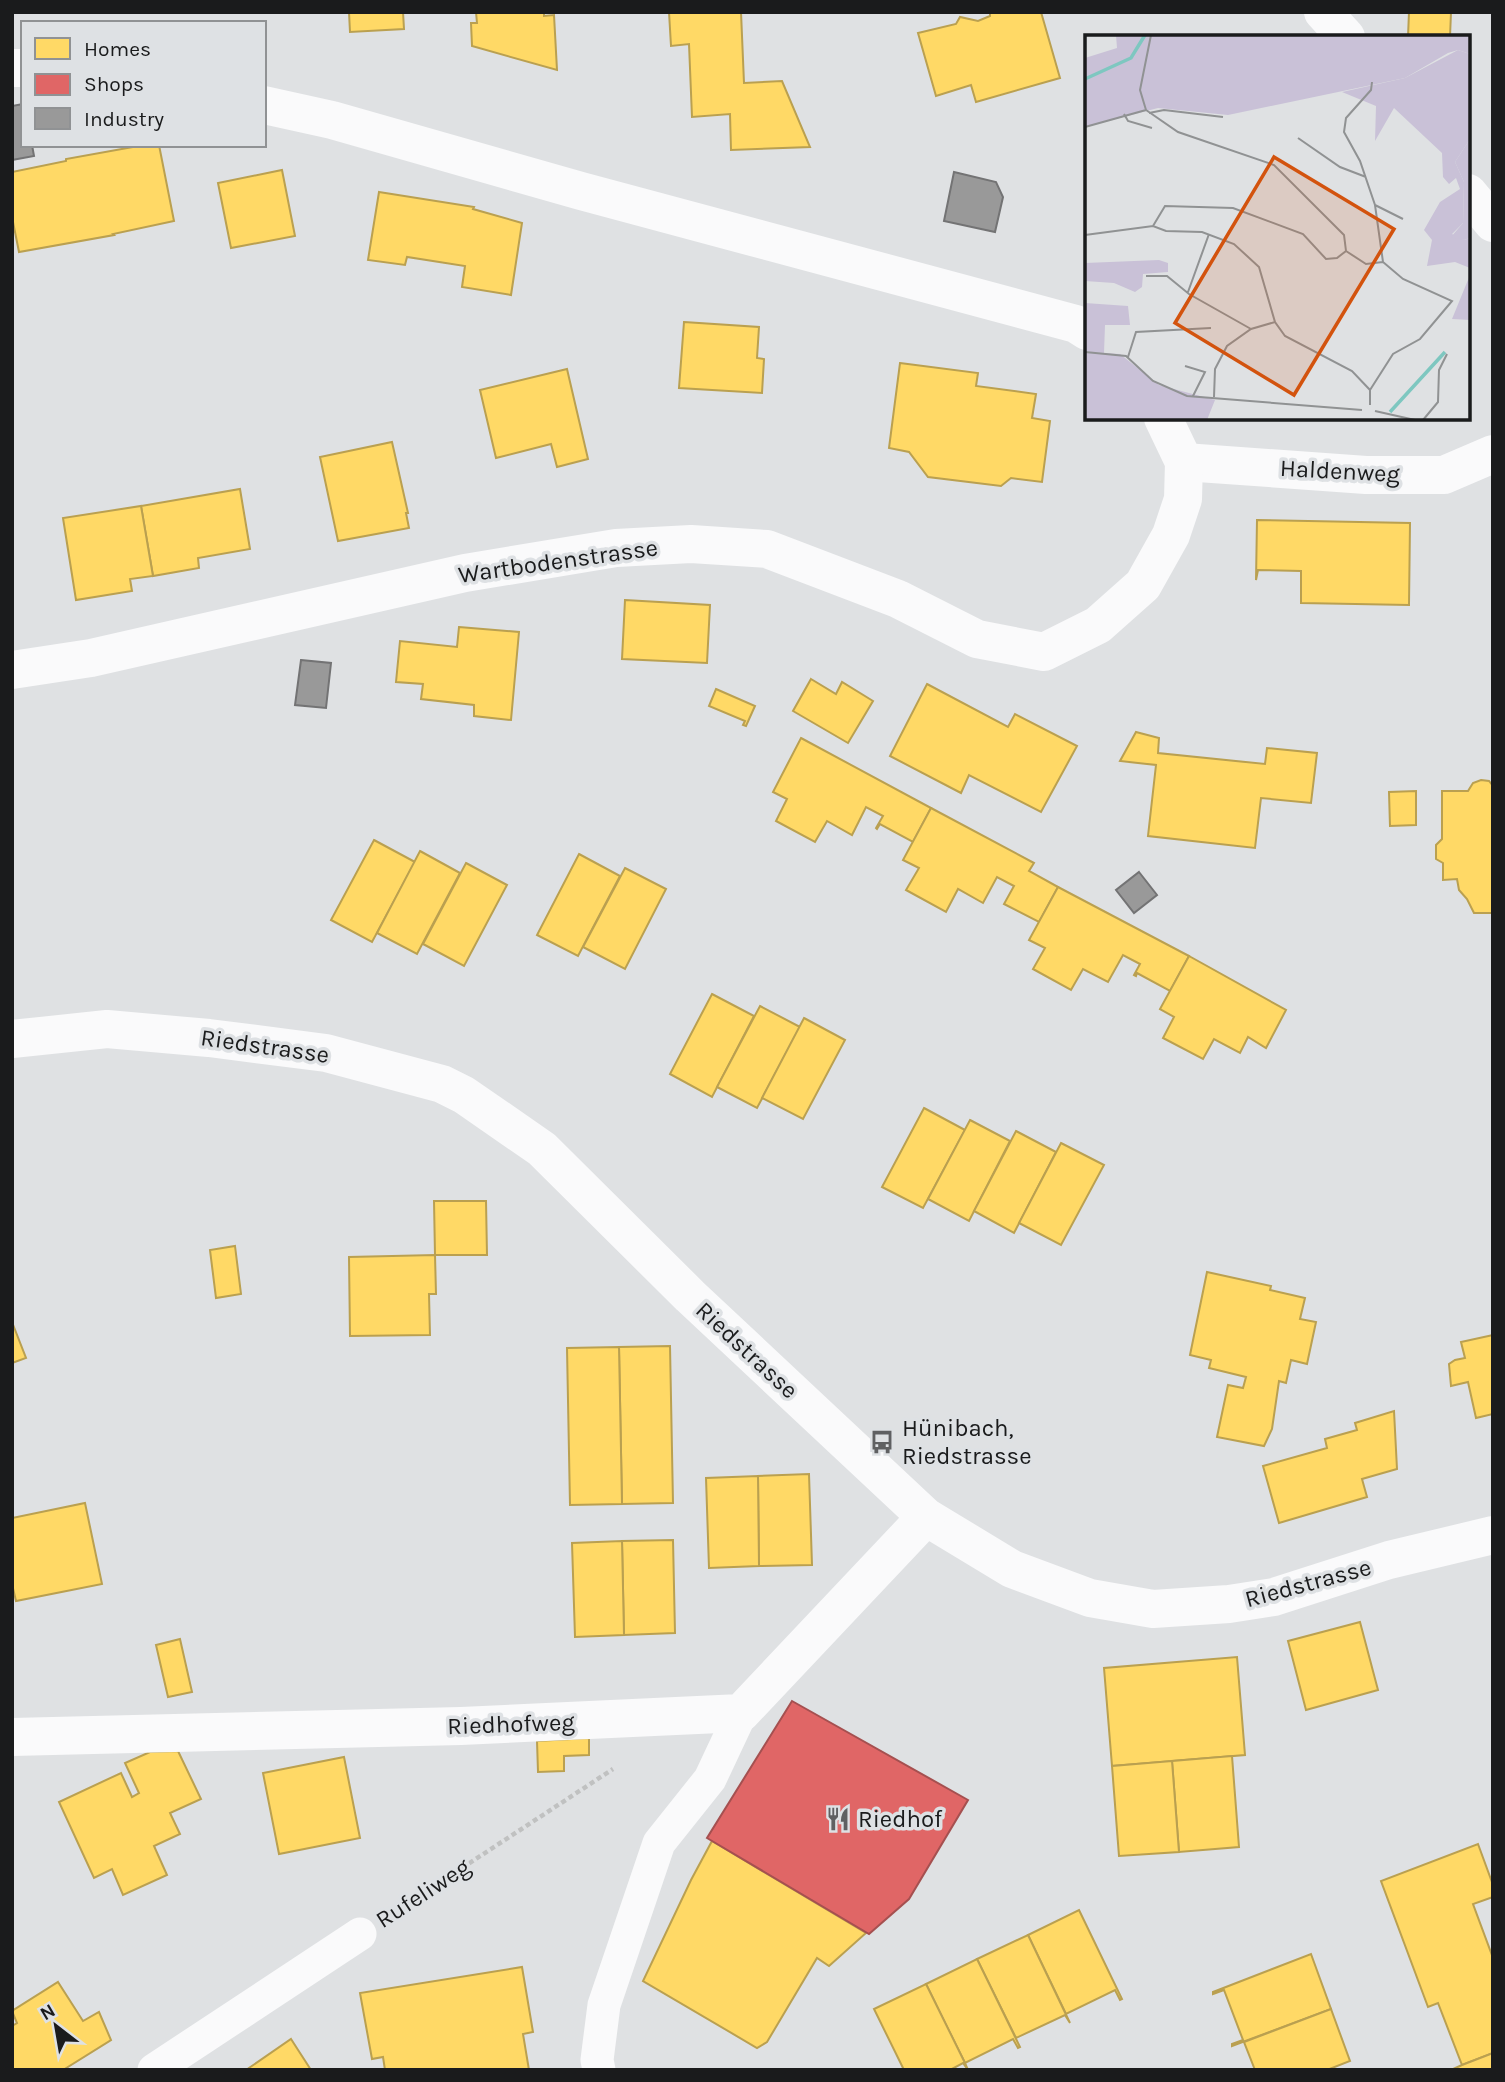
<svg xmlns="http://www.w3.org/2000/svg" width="1505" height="2082" viewBox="0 0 1505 2082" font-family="Karla,sans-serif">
<rect width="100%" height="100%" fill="#dfe1e3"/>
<!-- homes -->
<g fill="#ffd966" stroke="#baa050" stroke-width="2">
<path d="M349,12H403L404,29L350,32Z"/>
<path d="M476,12H544V16L554,15L557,70L472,46L471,23H477Z"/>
<path d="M669,12H741L744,83L782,81L810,147L731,150L730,114L692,117L689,44L671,46Z"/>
<path d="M1041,12L1060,78L976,102L971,85L936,96L918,33L956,24L960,17L978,21L990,16V12Z"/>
<path d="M1409,12H1451L1450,37H1408Z"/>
<path d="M144,145H159L174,221L113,234L114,235L19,252L12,217V172L66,161V159Z"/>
<path d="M282,170L295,236L231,248L218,183Z"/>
<path d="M379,192L474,207L473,209L522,223L511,295L462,287L465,266L407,257L405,265L368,260Z"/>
<path d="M684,322L759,327L757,358L764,359L762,393L679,388Z"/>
<path d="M900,363L978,373L976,386L1036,394L1032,418L1050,421L1042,482L1011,478L1001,486L928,477L909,452L889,448Z"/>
<path d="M567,369L588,459L557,467L551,444L496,458L480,390Z"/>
<path d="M392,442L408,513H406L409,528L338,541L320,457Z"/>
<path d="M240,489L250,549L198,558L199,568L153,576L141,506Z"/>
<path d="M141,506L153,576L130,579L132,591L76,600L63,518Z"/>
<path d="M1257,520L1410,523L1409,605L1301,603V571L1258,570L1256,580Z"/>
<path d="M625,600L710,605L707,663L622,659Z"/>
<path d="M459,627L519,632L511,720L474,716V705L421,699L423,684L396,682L400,641L457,647Z"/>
<path d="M811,679L836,694L842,682L873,701L848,743L793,711Z"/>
<path d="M927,684L1008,727L1015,714L1077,746L1041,812L969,775L961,793L890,756Z"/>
<path d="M716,689L755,706L746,726L743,725L745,721L709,706Z"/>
<path d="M1136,732L1159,738L1158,753L1265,764L1267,748L1317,753L1311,803L1261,798L1255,848L1148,836L1156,765L1120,761Z"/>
<path d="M801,738L931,808L913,842L880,824L877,829L876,828L883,816L866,807L852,835L827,821L815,842L776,821L787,799L773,792Z"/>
<path d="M1481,780L1489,781L1493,786V913H1474L1467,899L1459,890L1457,879L1443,880V863L1436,859V845L1442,839V791H1468L1473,783Z"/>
<path d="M1416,791V825L1390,826L1389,792Z"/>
<path d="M931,808L1034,863L1029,871L1058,887L1039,922L1004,904L1014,886L997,877L983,903L958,889L946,912L906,890L919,868L903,860Z"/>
<path d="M374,840L415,862L372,942L331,920Z"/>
<path d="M420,851L460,873L417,954L377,933Z"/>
<path d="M579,854L620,876L578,956L537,935Z"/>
<path d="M466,863L507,885L464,966L423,944Z"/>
<path d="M625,868L666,889L625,969L583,947Z"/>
<path d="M1058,887L1189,956L1170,991L1137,973L1136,976L1134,975L1140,964L1123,955L1108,982L1083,969L1071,990L1033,969L1045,948L1029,940Z"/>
<path d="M1189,956L1286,1010L1266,1048L1248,1037L1240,1053L1214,1039L1203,1059L1163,1038L1174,1017L1160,1009Z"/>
<path d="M712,994L754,1016L712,1097L670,1074Z"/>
<path d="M760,1006L800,1027L757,1108L717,1087Z"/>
<path d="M804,1018L845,1040L803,1119L762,1098Z"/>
<path d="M924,1108L965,1130L923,1208L882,1187Z"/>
<path d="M970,1120L1010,1141L969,1221L928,1199Z"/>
<path d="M1016,1131L1056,1152L1014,1233L974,1211Z"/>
<path d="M1061,1143L1104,1165L1061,1245L1019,1223Z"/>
<path d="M434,1201H486L487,1255H435Z"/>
<path d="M235,1246L241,1294L216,1298L210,1250Z"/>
<path d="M435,1255L436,1294H429L430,1335L350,1336L349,1257Z"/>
<path d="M1207,1272L1271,1286L1270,1290L1305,1298L1300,1319L1316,1322L1307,1364L1291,1360L1286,1383L1279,1381L1272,1429L1264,1446L1217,1437L1228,1385L1243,1388L1246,1377L1209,1368L1211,1360L1190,1355Z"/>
<path d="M12,1322L26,1358L12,1363Z"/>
<path d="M1493,1335V1414L1476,1418L1468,1382L1451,1386L1449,1364L1455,1360L1465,1358L1461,1342Z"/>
<path d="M670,1346L673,1503L622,1504L619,1347Z"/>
<path d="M619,1347L622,1504L570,1505L567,1348Z"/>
<path d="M1394,1411L1397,1469L1362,1479L1367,1497L1279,1523L1263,1466L1327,1448L1325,1439L1357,1430L1355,1423Z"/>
<path d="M809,1474L812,1565L759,1566L758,1476Z"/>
<path d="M758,1476L759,1566L709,1568L706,1478Z"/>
<path d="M85,1503L102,1584L16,1601L12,1584V1518Z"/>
<path d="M673,1540L675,1633L624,1635L622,1541Z"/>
<path d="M622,1541L624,1635L575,1637L572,1543Z"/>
<path d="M1360,1622L1378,1690L1306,1710L1288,1641Z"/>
<path d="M180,1639L192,1692L168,1697L156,1645Z"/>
<path d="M1237,1657L1245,1755L1112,1766L1104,1668Z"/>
<path d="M589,1738V1755L564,1756V1771L538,1772L537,1741Z"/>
<path d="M178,1751L201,1799L170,1813L180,1834L154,1846L167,1875L123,1895L112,1869L94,1878L59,1802L121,1773L132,1797L139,1793L125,1763L150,1752Z"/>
<path d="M1232,1756L1239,1847L1179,1852L1172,1761Z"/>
<path d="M344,1757L360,1838L279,1854L263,1773Z"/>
<path d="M1172,1761L1179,1852L1119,1856L1112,1766Z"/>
<path d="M712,1841L866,1933L829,1966L817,1958L767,2042L757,2048L643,1981L691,1880Z"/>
<path d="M1478,1844L1493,1885V1897L1473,1904L1493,1958V2053L1462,2065L1438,2003L1428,2007L1381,1881Z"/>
<path d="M1079,1910L1122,1999L1120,2000L1115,1990L1066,2014L1028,1935Z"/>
<path d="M1028,1935L1070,2023L1065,2015L1016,2038L977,1959Z"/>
<path d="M1311,1954L1331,2009L1232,2046V2044L1243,2040L1224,1990L1213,1994V1992Z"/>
<path d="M977,1959L1020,2047L1018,2048L1013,2039L965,2063L926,1984Z"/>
<path d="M522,1967L533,2032L523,2034L529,2070H385L383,2057L372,2059L360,1993Z"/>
<path d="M58,1982L83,2021L99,2012L111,2040L63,2070H12V2026L17,2023L12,2011Z"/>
<path d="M926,1984L965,2063L968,2070L963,2063L950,2070H904L874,2009Z"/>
<path d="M1331,2009L1350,2061L1327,2070H1255L1244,2042Z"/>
<path d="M291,2039L311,2070H246Z"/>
<path d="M1493,2053V2070H1451L1462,2065Z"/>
</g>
<!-- shops -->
<path fill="#e06666" stroke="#a55050" stroke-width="2" d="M792,1701L968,1800L909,1899L869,1934L707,1838Z"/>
<!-- industry -->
<g fill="#999" stroke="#737374" stroke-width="2">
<path d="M23,104V145H32L34,156L12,160V106Z"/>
<path d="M954,172L996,182L1003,197L995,232L944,221Z"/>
<path d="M301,660L331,663L326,708L295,705Z"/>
<path d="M1139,872L1157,895L1134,913L1116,890Z"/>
</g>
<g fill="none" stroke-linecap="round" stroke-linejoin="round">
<!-- path -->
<path stroke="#c0c1c1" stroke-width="4.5" stroke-dasharray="5 3.5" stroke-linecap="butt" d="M398,1910L613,1769"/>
<!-- lane -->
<g stroke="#fafafb" stroke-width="33">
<path d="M154,2070L360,1934"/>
<path d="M599,2070L597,2060L604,2005L659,1843L710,1779L741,1713"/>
</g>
<!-- street -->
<g stroke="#fafafb" stroke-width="38">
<path d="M1323,12L1346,37"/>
<path d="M12,68H23"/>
<path d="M264,105L332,120L581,191L1076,324L1087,331"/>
<path d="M1468,193L1493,223"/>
<path d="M1184,462L1366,475H1444L1493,454"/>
<path d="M12,670L91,658L465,573L616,548L691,544L767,549L898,599L977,639L1044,652L1098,625L1143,585L1171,535L1183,499L1184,462L1163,418"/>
<path d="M12,1039L107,1029L209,1038L326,1053L442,1084L464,1095L542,1149L690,1296L926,1517L1012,1569L1090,1598L1153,1609L1229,1604L1274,1597L1389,1560L1493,1535"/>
<path d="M12,1737L461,1726L741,1713L926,1517"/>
</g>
</g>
<!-- icons -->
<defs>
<g id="bus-bare" transform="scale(1.89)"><path d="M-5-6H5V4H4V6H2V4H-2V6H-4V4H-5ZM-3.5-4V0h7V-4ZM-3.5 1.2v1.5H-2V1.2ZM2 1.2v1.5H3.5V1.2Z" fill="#5f6062" stroke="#dee1e4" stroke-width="2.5" paint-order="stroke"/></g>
<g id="restaurant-bare" transform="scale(1.89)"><path d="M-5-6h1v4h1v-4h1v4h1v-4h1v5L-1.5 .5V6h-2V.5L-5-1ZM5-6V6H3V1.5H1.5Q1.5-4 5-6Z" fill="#5f6062" stroke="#dee1e4" stroke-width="2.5" paint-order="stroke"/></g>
</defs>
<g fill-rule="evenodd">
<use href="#bus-bare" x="882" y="1442"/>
<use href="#restaurant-bare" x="838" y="1819"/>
</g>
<g text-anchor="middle" stroke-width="7" stroke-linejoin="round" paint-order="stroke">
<!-- street labels -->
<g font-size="24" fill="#1a1b1c" stroke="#dee1e4">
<text transform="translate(1340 471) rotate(3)" y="8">Haldenweg</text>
<text transform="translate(558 561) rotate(-8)" y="8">Wartbodenstrasse</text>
<text transform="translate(265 1046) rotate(8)" y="8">Riedstrasse</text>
<text transform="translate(747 1350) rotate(43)" y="8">Riedstrasse</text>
<text transform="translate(1308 1583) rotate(-15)" y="8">Riedstrasse</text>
<text transform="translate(511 1724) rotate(-2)" y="8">Riedhofweg</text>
<text transform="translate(423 1893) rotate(-33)" y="8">Rufeliweg</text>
</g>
<!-- poi labels -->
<g font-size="24" fill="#1a1b1c" stroke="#dee1e4" text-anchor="start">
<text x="902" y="1436">Hünibach,<tspan x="902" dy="28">Riedstrasse</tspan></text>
<text x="858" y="1827">Riedhof</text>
</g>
</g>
<!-- overview -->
<g transform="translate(1085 35)">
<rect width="385" height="385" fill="#dfe1e3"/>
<path d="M373,15L385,19V104L370,127L379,147L378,188L367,199L379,205L385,203V233L370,227L342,231L347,205L339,195L355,167L375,154L371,143L364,149L358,142L357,118L309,73L290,106L291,71L257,57L320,43ZM385,240V285L367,284ZM0,268L43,271L45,290H20L19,318L0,317Z" fill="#c9c1d7"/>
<path d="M31,0H385V19L373,15L363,18L320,43L143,80L73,73L0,92V23L32,13ZM385,104V203L379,205L366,202L378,188L379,147L370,127ZM74,225L83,228V237L58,239L57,252L50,257L29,248L0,246V228ZM0,317L35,319L74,350L130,365L122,385H0Z" fill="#c9c1d7"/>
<path fill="none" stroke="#7ec7c0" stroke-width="3.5" d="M0,44L46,23L60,0M305,377L360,317"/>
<path fill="none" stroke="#909293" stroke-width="2" d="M66,0L55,55L61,75L93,97L189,130L259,200L261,216L252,223L241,224L218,199L148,173L80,171L68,191M64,78L79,75L138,82M39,79L43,86L67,93M0,92L61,75M213,103L255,132L281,142M290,170L318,184M0,200L68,191L81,196L117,197L149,209L174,232L190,287L200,301L267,336L285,355V370M261,216L281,229L298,227M61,241H82L104,259L166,294M103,257L124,199M0,317L41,321L68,346L102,361L277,375M43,322L51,297L126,293M100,331L120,337L108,361M285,355L308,319L335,304L367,266L318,244L298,227L290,170L275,126L259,97L261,83L286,55L287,47M129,362L130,334L142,311L166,294L190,287M290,376L330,385M338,385L353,367L354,335L362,319"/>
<path fill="#d3530e" fill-opacity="0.15" stroke="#d3530e" stroke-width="3.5" d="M189,122L309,194L209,360L90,288Z"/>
<rect width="385" height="385" fill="none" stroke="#1a1b1c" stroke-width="3.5"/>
</g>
<!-- border -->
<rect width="1505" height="2082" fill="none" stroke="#1a1b1c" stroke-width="28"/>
<!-- legend -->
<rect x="21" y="21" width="245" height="126" fill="#dee1e4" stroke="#909294" stroke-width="2"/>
<rect x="35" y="38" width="35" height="21" fill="#ffd966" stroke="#909294" stroke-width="2"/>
<text x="84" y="56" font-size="21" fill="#1a1b1c">Homes</text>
<rect x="35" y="74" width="35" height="21" fill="#e06666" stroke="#909294" stroke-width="2"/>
<text x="84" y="91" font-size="21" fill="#1a1b1c">Shops</text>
<rect x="35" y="108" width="35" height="21" fill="#999999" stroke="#909294" stroke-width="2"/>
<text x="84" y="126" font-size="21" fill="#1a1b1c">Industry</text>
<!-- north arrow -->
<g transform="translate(56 2026) rotate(329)" stroke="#dee1e4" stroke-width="5" paint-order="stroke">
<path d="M0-5L12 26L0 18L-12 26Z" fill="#1a1b1c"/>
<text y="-10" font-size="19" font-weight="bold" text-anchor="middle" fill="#1a1b1c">N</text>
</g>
</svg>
